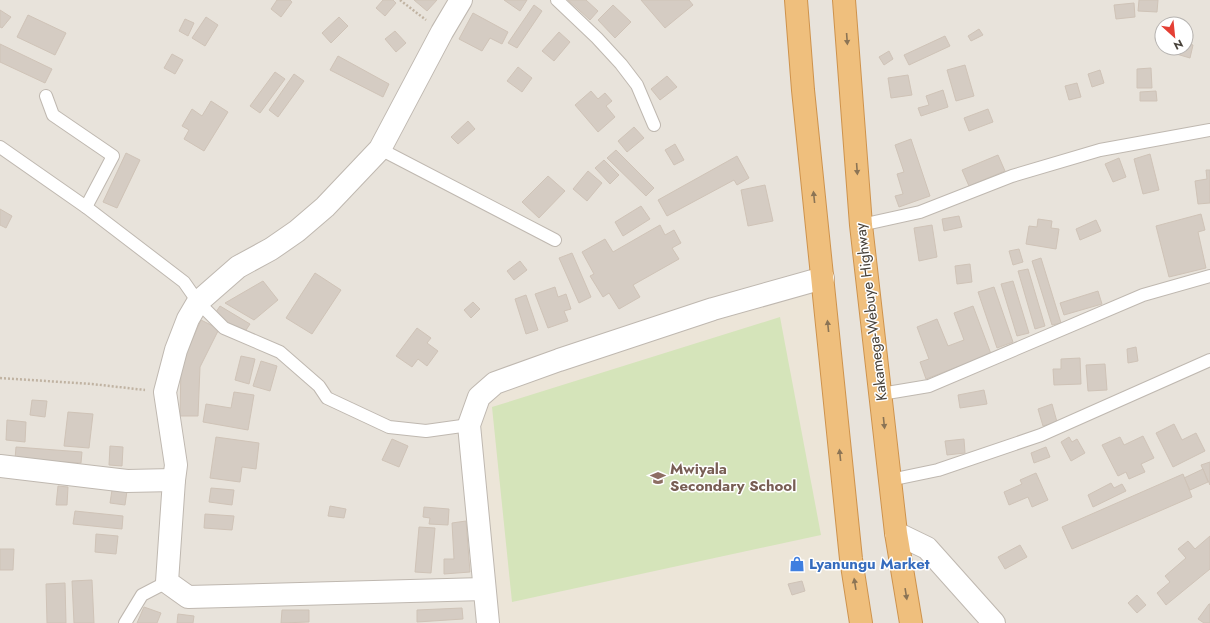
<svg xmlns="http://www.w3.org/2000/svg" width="1210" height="623" viewBox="0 0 1210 623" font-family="Jost,sans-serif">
<rect width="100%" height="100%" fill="#f5f1ec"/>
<!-- residential -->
<path fill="#e8e3db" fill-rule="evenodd" d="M0,0H1210V623H0ZM1162,24H1186V48H1162Z"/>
<!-- education -->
<path fill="#ece5d8" d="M820,281L857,623H489L474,414L483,398Z"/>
<!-- park -->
<path fill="#d5e4ba" d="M780,317L821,535L512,602L492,407Z"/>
<!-- building -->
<g fill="#d5ccc3" stroke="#cfc3b7">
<path d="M277,0H290L292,2L281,17L271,9Z"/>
<path d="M383,0H393L396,3L385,16L376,8Z"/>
<path d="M414,0H437L427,11Z"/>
<path d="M504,0H527L520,11Z"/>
<path d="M568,0H586L598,11L590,20Z"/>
<path d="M641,0H689L693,5L665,28Z"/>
<path d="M1139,0H1158L1157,12L1138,11Z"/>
<path d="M1134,3L1135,17L1116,19L1114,5Z"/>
<path d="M534,5L542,11L517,48L508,43Z"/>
<path d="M613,5L631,22L615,38L598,20Z"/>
<path d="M0,10L11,17L2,28L0,27Z"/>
<path d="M473,13L508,32L502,44L490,38L482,51L459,39Z"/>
<path d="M28,15L66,33L55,55L17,37Z"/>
<path d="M206,17L218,25L205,46L192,38Z"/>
<path d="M339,17L348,26L331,43L322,33Z"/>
<path d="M185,19L194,23L188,36L179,31Z"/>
<path d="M979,29L983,35L971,41L968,36Z"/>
<path d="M395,31L406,43L396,52L385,39Z"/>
<path d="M559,32L570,42L554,61L542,51Z"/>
<path d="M945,36L950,46L909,65L904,55Z"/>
<path d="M1186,43L1193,45L1190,58L1173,53L1175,48H1186Z"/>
<path d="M0,44L52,69L45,83L0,62Z"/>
<path d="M889,51L893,59L884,65L879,57Z"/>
<path d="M172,54L183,60L175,74L164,68Z"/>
<path d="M338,56L389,84L383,97L330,70Z"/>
<path d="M965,65L974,96L956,101L947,70Z"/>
<path d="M518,67L532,78L522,92L507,81Z"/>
<path d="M1151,68L1152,88H1137V69Z"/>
<path d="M1100,70L1104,83L1092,87L1088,74Z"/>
<path d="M275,72L285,79L260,113L250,106Z"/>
<path d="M294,74L304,81L278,117L269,110Z"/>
<path d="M908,75L912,95L891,98L888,78Z"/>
<path d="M667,76L677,87L660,100L651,89Z"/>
<path d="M1077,83L1081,97L1069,100L1065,86Z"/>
<path d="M943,90L948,107L921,116L918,108L929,105L926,96Z"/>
<path d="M591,91L598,99L605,93L612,101L606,106L615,117L598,132L575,105Z"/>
<path d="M1156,91L1157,101H1140V92Z"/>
<path d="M211,101L228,112L204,151L184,139L189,130L182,126L192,109L202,116Z"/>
<path d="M988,109L993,122L969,131L964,118Z"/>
<path d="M468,121L475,129L458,144L451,137Z"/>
<path d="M634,127L644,138L627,152L618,141Z"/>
<path d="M911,139L930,196L899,207L895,196L903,194L897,174L904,172L895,145Z"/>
<path d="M675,144L684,160L674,165L665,150Z"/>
<path d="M616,150L654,188L646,196L607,158Z"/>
<path d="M126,153L140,160L117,208L103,202Z"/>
<path d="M1150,154L1159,190L1143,194L1134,159Z"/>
<path d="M998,155L1005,171L969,186L962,170Z"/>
<path d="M737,156L749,178L737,185L734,180L667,216L658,200Z"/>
<path d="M1119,158L1126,177L1113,182L1105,164Z"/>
<path d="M604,160L619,175L610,184L595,168Z"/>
<path d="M1206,170H1210V203L1198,204L1195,181L1207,179Z"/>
<path d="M588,171L602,183L587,201L573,189Z"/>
<path d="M548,176L565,191L539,218L522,202Z"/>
<path d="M765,185L773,221L748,226L741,190Z"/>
<path d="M641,206L650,219L623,236L615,222Z"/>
<path d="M0,209L12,216L6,228L0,225Z"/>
<path d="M1201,214L1205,230L1198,232L1206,268L1169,277L1156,226Z"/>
<path d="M959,216L962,227L944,231L942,219Z"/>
<path d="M1038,219L1052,221L1051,228L1059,229L1056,249L1026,244L1029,226L1037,227Z"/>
<path d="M1096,220L1101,231L1080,240L1076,229Z"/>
<path d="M660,225L665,235L674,230L681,243L672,248L679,259L633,285L640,297L619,309L609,293L603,297L590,276L594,274L582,252L605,239L613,252Z"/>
<path d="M932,225L937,257L919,261L914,228Z"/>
<path d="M1019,249L1023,262L1013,265L1009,251Z"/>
<path d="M572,253L591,297L579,303L559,258Z"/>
<path d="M1041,258L1061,323L1052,325L1032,261Z"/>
<path d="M520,261L527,270L514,280L507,271Z"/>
<path d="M970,264L972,282L957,284L955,266Z"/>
<path d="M1028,269L1045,326L1035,329L1018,271Z"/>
<path d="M315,273L341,290L312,334L286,318Z"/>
<path d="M263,281L278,300L254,320L225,303Z"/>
<path d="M1013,281L1029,333L1017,336L1001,284Z"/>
<path d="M555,287L558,297L566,294L571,309L564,311L568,321L548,328L535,294Z"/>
<path d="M994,287L1013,342L997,348L978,292Z"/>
<path d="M1098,291L1102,304L1064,315L1060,303Z"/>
<path d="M526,295L538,330L526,334L515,299Z"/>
<path d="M473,302L480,309L471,318L464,310Z"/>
<path d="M220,306L250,324L244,333L214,315Z"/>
<path d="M973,306L991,354L926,379L920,362L929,359L917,327L937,319L948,346L964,340L954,313Z"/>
<path d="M201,320L219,329L200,367L198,416H180L181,365Z"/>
<path d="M417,328L431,338L427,343L438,351L427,366L418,359L412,367L396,356Z"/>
<path d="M1136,347L1138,361L1128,363L1127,349Z"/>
<path d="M241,356L255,359L249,384L235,380Z"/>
<path d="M1080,358L1081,384L1054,385L1053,369H1061V359Z"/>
<path d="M261,361L277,366L270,391L253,386Z"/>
<path d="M1105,364L1107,390L1088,391L1086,365Z"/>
<path d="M984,390L987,404L960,408L958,395Z"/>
<path d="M234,392L254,395L248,430L203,422L206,404L231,408Z"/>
<path d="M32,400L47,401L45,417L30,415Z"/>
<path d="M1052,404L1057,422L1043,426L1038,409Z"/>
<path d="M68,412L93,414L89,448L64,446Z"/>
<path d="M7,420L26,422L25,442L6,440Z"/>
<path d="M1174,424L1182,440L1196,433L1205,451L1173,467L1156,433Z"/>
<path d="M1143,436L1154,458L1141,464L1145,472L1129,479L1126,472L1118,476L1102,445L1120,437L1124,445Z"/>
<path d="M216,437L259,443L256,469L242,467L240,482L210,478Z"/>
<path d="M1069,437L1072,442L1077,439L1085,453L1071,461L1061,442Z"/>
<path d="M392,439L408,446L399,467L382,460Z"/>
<path d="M964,439L965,453L947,455L945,441Z"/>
<path d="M110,446L123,447L122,466L109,465Z"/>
<path d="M16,447L82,452L81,463L15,459Z"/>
<path d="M1046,447L1050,457L1034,463L1031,453Z"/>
<path d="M1210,462V485L1201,465Z"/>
<path d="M1203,469L1208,482L1190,490L1184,478Z"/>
<path d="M1036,473L1048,500L1032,507L1028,497L1009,505L1004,492L1022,484L1020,480Z"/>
<path d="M1183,474L1192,497L1072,549L1062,527Z"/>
<path d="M1111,483L1114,488L1122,484L1126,491L1093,507L1088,495Z"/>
<path d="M58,486L68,487L67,505H56Z"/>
<path d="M211,488L234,490L232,505L209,502Z"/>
<path d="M112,490L127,491L125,505L110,503Z"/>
<path d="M330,506L346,509L344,518L328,516Z"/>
<path d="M424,507L449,509L448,525L429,524L430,518L423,517Z"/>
<path d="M75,511L123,516L122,529L73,524Z"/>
<path d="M205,514L234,516L232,530L204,528Z"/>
<path d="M466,521L470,572L444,574V559H454L452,523Z"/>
<path d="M419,527L435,528L431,573L415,572Z"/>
<path d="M96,534L118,536L116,554L95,552Z"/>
<path d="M1210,536V569L1166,605L1157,593L1170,582L1165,576L1186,558L1178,549L1188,541L1195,549Z"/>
<path d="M1020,545L1027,557L1005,569L998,557Z"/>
<path d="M0,549H14L13,570H0Z"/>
<path d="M92,580L94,623H74L72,581Z"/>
<path d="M802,581L805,591L792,595L788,584Z"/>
<path d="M65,583L66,623H47L46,584Z"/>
<path d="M1137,595L1146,605L1137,613L1128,603Z"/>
<path d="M1209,604H1210V623H1204L1198,619Z"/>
<path d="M144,607L161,613L157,623H137Z"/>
<path d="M462,608L463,619L417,622V610Z"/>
<path d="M282,610H309V622L281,623Z"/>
<path d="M178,614L194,616L193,623H177Z"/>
</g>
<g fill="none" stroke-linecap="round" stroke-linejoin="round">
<!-- lane casing -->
<g stroke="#bfb8b0" stroke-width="14">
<g id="lane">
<path d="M557,0L597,38L621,64L637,85L654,125"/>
<path d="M46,96L53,115L113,156L86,207"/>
<path d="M0,147L86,207L184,282L198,302L224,328L280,352L319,386L327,398L389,427L426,431L469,425"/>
<path d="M380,149L555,240"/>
<path d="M861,225L920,212L1012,176L1100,150L1210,130"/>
<path d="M881,394L929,386L1143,295L1210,276"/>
<path d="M890,480L938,470L1041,435L1210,360"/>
<path d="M125,623L142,595L167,582"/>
</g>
</g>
<!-- street casing -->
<g stroke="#bfb8b0" stroke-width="24">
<g id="street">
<path d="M461,0L442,32L380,149L325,207L297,231L271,249L238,267L198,302L188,319L176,350L165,392L176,465L174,480L167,582L188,597L484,589"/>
<path d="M0,466L127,481L174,480"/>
<path d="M896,533L927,548L994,623"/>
<path d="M488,623L469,425L479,397L495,383L559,360L713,309L823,278"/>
</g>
</g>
<!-- highway casing -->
<g stroke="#ce934d" stroke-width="24">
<g id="highway">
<path d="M796,0L803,90L851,559L861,623"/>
<path d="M844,0L861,225L896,533L911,623"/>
</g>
</g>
<!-- path -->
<g stroke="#c0b3a2" stroke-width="2.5" stroke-dasharray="2 2" stroke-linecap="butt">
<path d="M400,0L426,20"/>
<path d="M0,378L92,384L145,390"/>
</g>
<!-- lane -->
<use href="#lane" stroke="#fff" stroke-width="12"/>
<!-- street -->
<use href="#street" stroke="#fff" stroke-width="22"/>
<!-- highway -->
<use href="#highway" stroke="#efbf7d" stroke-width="22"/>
</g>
<!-- one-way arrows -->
<defs><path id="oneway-solid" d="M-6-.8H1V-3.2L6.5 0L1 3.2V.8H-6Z"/></defs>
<g fill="#8b7455">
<use href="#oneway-solid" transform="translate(847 39) rotate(86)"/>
<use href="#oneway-solid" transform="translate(857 169) rotate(86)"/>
<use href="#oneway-solid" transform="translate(814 197) rotate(-96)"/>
<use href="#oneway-solid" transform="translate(828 326) rotate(-96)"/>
<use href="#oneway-solid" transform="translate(884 423) rotate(84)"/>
<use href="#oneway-solid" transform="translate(840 455) rotate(-96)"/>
<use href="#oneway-solid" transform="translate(855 584) rotate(-99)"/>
<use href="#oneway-solid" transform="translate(906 594) rotate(81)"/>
</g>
<!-- icons -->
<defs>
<g id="school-bare" transform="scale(1.2)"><path d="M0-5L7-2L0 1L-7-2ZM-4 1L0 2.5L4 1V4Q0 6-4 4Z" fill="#8d6e63" stroke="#fff" stroke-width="2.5" paint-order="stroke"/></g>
<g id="shop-bare" transform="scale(1.2)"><path d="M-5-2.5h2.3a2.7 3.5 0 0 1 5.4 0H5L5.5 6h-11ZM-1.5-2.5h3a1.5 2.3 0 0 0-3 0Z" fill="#3f7fe0" stroke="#fff" stroke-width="2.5" paint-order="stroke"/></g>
</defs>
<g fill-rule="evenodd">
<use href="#school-bare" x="658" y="478"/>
<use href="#shop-bare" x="797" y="564"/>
</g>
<g text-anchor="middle" stroke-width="3" stroke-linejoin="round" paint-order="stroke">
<!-- street labels -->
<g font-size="15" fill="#48423a" stroke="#fff">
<text transform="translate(871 312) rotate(-97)" y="5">Kakamega-Webuye Highway</text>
</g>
<!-- education labels -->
<g font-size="15" font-weight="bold" fill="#785e54" stroke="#fff" text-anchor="start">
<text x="670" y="474">Mwiyala<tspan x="670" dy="17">Secondary School</tspan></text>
</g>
<!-- shop labels -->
<g font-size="15" font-weight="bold" fill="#366cbe" stroke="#fff" text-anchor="start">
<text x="809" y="569">Lyanungu Market</text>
</g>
</g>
<!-- north arrow -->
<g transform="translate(1174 36) rotate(153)"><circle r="19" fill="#ffffff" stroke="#b6b3b0"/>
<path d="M0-3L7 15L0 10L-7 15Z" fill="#e43f34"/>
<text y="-6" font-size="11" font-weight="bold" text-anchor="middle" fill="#48423a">N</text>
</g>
</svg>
